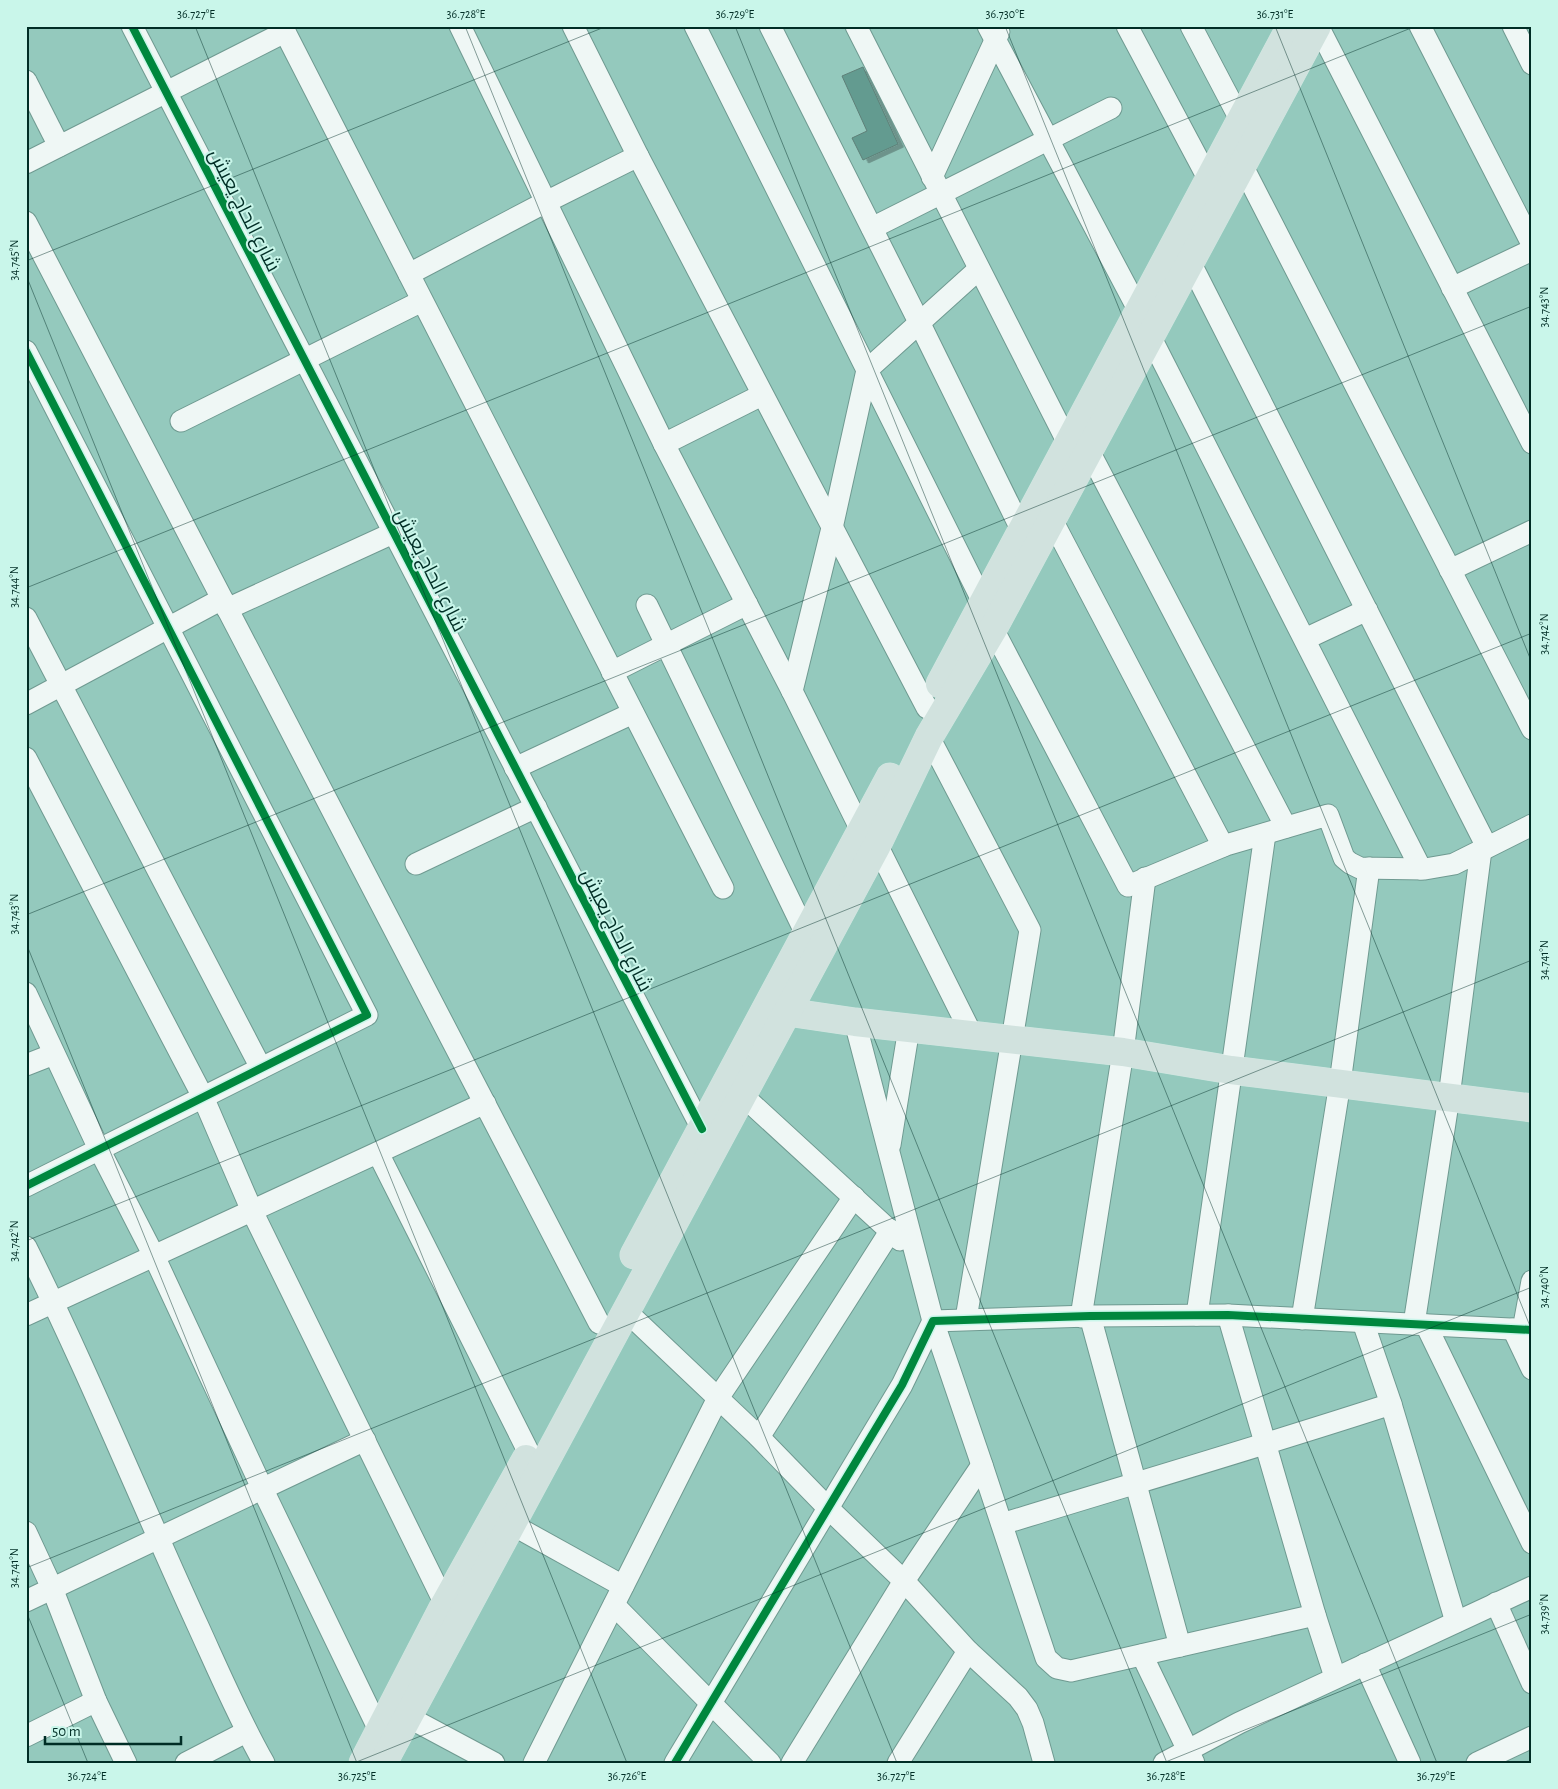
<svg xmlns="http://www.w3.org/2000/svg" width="1558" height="1789" viewBox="0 0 1558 1789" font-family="'Alegreya Sans',Cairo,sans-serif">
<defs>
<filter id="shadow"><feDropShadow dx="5.5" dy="3" stdDeviation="0" flood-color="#0004"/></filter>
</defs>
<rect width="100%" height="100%" fill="#94c9bd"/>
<!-- building -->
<path fill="#639b90" stroke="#5e8078" filter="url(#shadow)" d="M863,67L898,144L863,160L852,138L867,131L842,76Z"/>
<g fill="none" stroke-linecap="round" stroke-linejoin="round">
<!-- minor casing -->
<g stroke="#6f9a91" stroke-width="23">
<g id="minor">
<path d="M132,26L702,1129"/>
<path d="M282,26L723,888"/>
<path d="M460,26L664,444L792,691L861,830"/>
<path d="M573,26L638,156L927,708"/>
<path d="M695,26L983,602"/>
<path d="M770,26L919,322L1022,531"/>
<path d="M856,26L1068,443"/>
<path d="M988,26L1139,311"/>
<path d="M1127,26L1209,180"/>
<path d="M1191,26L1241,121"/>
<path d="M1318,26L1532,443"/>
<path d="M1420,26L1532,244"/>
<path d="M1513,26L1532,64"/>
<path d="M26,81L59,146"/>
<path d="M26,163L285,32"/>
<path d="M1242,165L1532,729"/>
<path d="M932,177L999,32"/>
<path d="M26,222L599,1323"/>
<path d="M872,228L1111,108"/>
<path d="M1190,262L1487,847"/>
<path d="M409,274L546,202L638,156"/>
<path d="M1452,288L1532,250"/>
<path d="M1150,336L1421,869"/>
<path d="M26,351L367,1015L26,1186"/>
<path d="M181,421L422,301"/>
<path d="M664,444L762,395"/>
<path d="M1089,451L1286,827"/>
<path d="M1052,520L1223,846"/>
<path d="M1450,570L1532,531"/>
<path d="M647,605L806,934"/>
<path d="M227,609L393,533"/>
<path d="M26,618L261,1068"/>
<path d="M993,629L1128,886L1226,845L1328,815L1344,858L1350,863L1360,868L1425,869L1454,864L1532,825"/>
<path d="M1305,639L1367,610"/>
<path d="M612,672L747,604"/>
<path d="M792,691L832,528L867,370L979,269"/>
<path d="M26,704L222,599"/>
<path d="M929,737L1030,930L966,1319"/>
<path d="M26,758L203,1097L252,1211L445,1604"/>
<path d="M515,768L633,713"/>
<path d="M877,845L972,1035"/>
<path d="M416,864L536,807"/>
<path d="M26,993L99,1149L154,1256L263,1490L380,1732"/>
<path d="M855,1022L933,1321L982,1465L1046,1658L1057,1668L1071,1671L1315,1615"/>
<path d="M26,1065L54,1054"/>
<path d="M742,1095L900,1240"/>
<path d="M890,1145L909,1028"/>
<path d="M378,1153L529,1453"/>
<path d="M26,1247C88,1371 140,1500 198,1626C219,1672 239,1719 264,1763"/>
<path d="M626,1311L759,1437L829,1509L904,1581L968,1651L1018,1697L1027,1709L1033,1723L1044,1763"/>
<path d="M26,1315L485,1103"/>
<path d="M1197,1315L1265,834"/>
<path d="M1228,1315L1315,1615L1335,1677"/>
<path d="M1090,1316L1180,1646"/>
<path d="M1081,1317L1123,1052L1145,878"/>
<path d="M1302,1319L1340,1083L1369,868"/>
<path d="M1363,1322L1391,1404L1456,1622"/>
<path d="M1414,1324L1449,1097L1481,850"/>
<path d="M1426,1325L1532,1543"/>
<path d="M1513,1329L1532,1369"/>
<path d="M1523,1330L1532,1281"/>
<path d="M759,1437L891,1230"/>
<path d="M511,1524L623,1586"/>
<path d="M1002,1524C1132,1484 1262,1446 1391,1404"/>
<path d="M26,1532L52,1588L96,1701L126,1763"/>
<path d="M26,1601L365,1440"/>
<path d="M1496,1603L1532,1683"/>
<path d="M614,1605L770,1763"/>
<path d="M1142,1655L1194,1763"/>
<path d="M1365,1664L1410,1763"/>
<path d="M408,1717L494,1763"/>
<path d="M26,1736L96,1701"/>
<path d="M186,1763L246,1732"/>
<path d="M534,1763L718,1398L854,1197"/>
<path d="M675,1763L902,1385L933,1321L1090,1316L1228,1315L1532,1330"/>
<path d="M792,1763L904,1581L982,1465"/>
<path d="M898,1763L968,1651"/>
<path d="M1164,1763L1239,1723L1532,1587"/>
<path d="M1477,1763L1532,1737"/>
</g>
</g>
<!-- major casing -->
<g stroke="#cfe7e1" stroke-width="29">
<g id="major">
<path d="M940,684L1291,26"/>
<path d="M787,1012L855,1022L1123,1052L1231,1070L1532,1108"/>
<path d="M634,1255L890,777"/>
<path d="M363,1763L445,1604L526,1459"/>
<path d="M383,1763L877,845L929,737L993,629L1317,26"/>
</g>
</g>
<!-- minor -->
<use href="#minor" stroke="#eff7f5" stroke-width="21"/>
<!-- major -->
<use href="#major" stroke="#d1e2de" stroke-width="28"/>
<!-- cycleway casing -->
<g stroke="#c9f6ea" stroke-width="11">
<g id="cycleway">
<path d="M132,26L702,1129"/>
<path d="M26,351L367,1015L26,1186"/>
<path d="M675,1763L902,1385L933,1321L1090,1316L1228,1315L1532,1330"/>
</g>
</g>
<!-- cycleway -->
<use href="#cycleway" stroke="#00873e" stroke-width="8"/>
</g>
<!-- ticks -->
<path fill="none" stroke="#002d25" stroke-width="1" stroke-opacity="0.45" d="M195,26L897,1763M465,26L1167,1763M735,26L1437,1763M1005,26L1532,1331M1275,26L1532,663M26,261L607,26M26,275L627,1763M26,588L1416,26M26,915L1532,306M26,943L357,1763M26,1241L1532,633M26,1568L1532,960M26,1611L88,1763M354,1763L1532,1287M1163,1763L1532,1614"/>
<g text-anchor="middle" stroke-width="4" stroke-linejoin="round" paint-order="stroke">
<!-- street labels -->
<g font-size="20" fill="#002d25" stroke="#c9f6ea">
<text transform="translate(245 210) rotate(63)" y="7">شارع الحاج يعيش</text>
<text transform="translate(431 570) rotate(63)" y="7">شارع الحاج يعيش</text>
<text transform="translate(617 930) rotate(63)" y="7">شارع الحاج يعيش</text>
</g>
</g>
<!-- border -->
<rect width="1558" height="1789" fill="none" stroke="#c9f6ea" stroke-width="55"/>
<!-- scale -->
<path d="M45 1736v8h136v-8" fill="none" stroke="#002d25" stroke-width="2.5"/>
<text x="52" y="1736" font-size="15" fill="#002d25" stroke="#c9f6ea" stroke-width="4" paint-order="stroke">50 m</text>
<rect x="28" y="28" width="1502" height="1734" fill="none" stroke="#002d25" stroke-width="2"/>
<g font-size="12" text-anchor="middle" fill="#002d25">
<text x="196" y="18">36.727°E</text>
<text x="466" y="18">36.728°E</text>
<text x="735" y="18">36.729°E</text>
<text x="1005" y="18">36.730°E</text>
<text x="1275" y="18">36.731°E</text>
<text transform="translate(14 260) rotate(-90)" y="4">34.745°N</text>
<text transform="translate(1544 307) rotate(-90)" y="4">34.743°N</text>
<text transform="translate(14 587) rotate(-90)" y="4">34.744°N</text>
<text transform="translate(1544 634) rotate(-90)" y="4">34.742°N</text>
<text transform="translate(14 914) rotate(-90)" y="4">34.743°N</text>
<text transform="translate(1544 960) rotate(-90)" y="4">34.741°N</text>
<text transform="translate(14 1241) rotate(-90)" y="4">34.742°N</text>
<text transform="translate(1544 1287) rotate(-90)" y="4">34.740°N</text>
<text transform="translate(14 1568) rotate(-90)" y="4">34.741°N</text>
<text transform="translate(1544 1614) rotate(-90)" y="4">34.739°N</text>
<text x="87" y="1780">36.724°E</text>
<text x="357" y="1780">36.725°E</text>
<text x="627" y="1780">36.726°E</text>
<text x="896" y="1780">36.727°E</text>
<text x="1166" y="1780">36.728°E</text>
<text x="1436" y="1780">36.729°E</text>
</g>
</svg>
